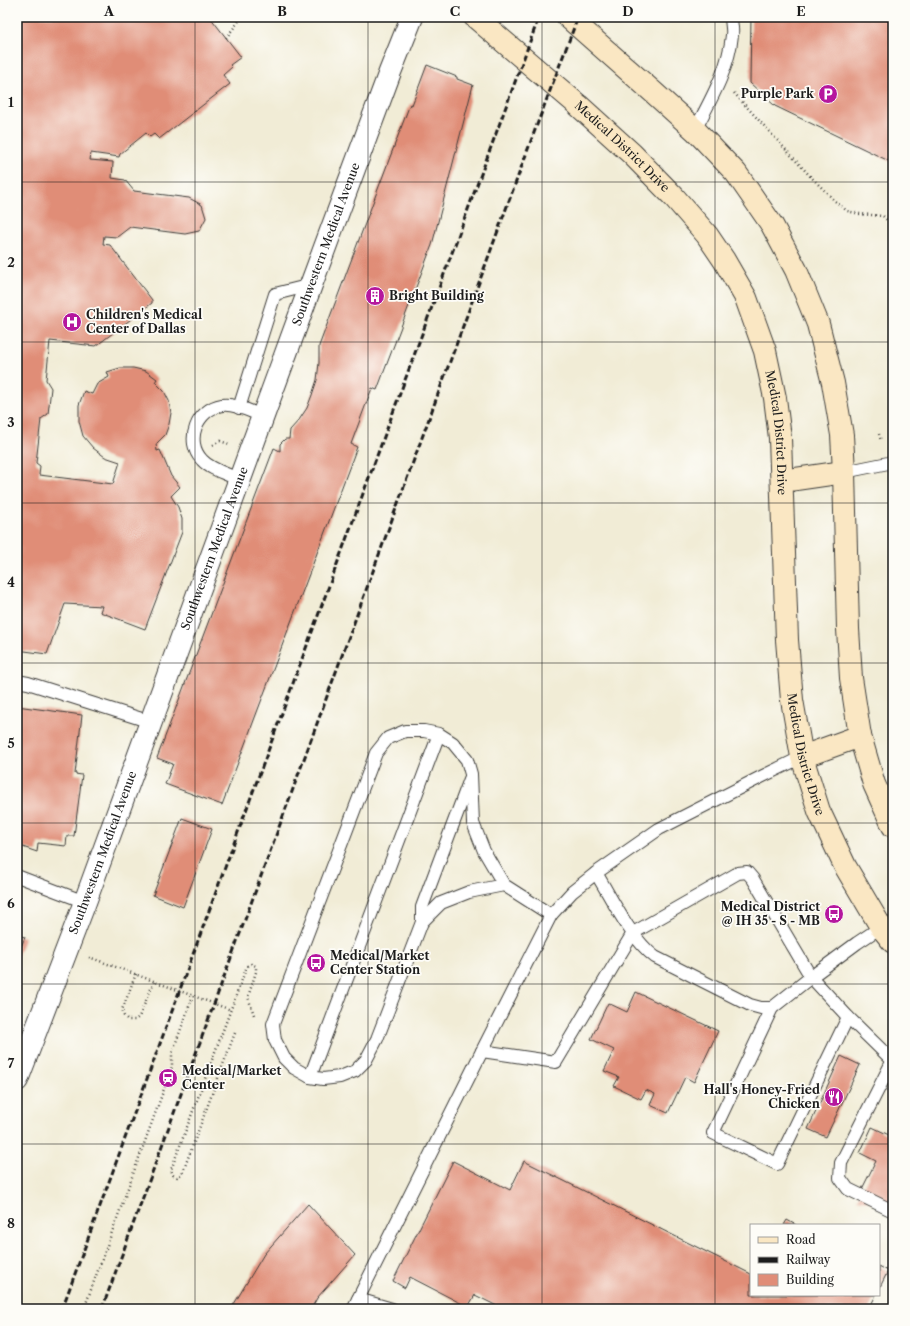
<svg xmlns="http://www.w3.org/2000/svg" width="910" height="1326" viewBox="0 0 910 1326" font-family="'Libre Caslon Text',serif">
<rect width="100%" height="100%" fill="#fdfcf7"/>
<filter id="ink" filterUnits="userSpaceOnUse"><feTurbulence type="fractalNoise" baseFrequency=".025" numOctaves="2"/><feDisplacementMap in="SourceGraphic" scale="8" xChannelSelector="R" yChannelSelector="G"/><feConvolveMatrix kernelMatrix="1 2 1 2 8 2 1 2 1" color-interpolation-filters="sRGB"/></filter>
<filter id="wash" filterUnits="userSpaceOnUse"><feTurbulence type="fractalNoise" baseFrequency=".012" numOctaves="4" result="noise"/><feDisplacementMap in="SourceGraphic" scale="16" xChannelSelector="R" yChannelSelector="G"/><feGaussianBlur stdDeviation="0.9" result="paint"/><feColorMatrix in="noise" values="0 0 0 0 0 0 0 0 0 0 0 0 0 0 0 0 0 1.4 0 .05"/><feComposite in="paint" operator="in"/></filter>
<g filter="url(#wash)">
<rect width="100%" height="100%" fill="#f1ecd6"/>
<g id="blocks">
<!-- building -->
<g fill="#e08d77">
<path d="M17,17H210L241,57L230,65L232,67L223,75L230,84L159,139L154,134L150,137L146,133L120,154L119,157L91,153L90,160L113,162L112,178L125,180L134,191L189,198L202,205L206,218L199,231L185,234L130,227L117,237L104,236L103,244L110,245L152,300V303L96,346L50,341L46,380L51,388L48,414L41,419L36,463L40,466L39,475L113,484L120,462L105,457L93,448L83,436L79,421V405L84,391L92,394L97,384L109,377L107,372L120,368H133L146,371L157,379L155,382L164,391L169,401L171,413L169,424L165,435L156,444L157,451L160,450L171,476L180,487L171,496L178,507L182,519V532L145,629L100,612L102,606L65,604L47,654L17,650Z"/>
<path d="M751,17H893V163L775,106L750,83Z"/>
<path d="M427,65L457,77V79L473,85L432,245L377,390L372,388L351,444L357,447L222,805L165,784L173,764L157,758L274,448L280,451V444L285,439H289L290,430L299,420L307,408L312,395L317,380L319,363V346L410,104L412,105Z"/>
<path d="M17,706L82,715L75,774L82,775L74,836H67L66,846L38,843L37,852L17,845Z"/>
<path d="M182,818L212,829L183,907L153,895Z"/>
<path d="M17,935L25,937L17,957Z"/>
<path d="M636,992L718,1031L694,1082L685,1077L668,1113L650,1105L655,1094L646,1090L641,1099L614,1086L619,1077L604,1071L614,1050L591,1039L608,1003L627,1012Z"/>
<path d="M841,1056L860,1065L826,1137L808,1129Z"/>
<path d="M872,1127L889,1135L893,1127V1206L857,1199L876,1161L860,1153Z"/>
<path d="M453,1161L510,1190L524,1161L751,1274V1295H876L869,1309H503L475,1295L468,1307L410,1277L405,1288L393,1281Z"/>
<path d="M308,1204L355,1255L317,1298L311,1309H231L264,1254Z"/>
<path d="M787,1220L796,1225H784Z"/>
<path d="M879,1266L888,1271L879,1289Z"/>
</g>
</g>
</g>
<g filter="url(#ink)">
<use href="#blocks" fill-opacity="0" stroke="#3c3b38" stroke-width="1"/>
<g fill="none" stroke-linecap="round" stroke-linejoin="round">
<!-- lane casing -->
<g stroke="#3c3b38" stroke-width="14">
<g id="lane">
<path d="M695,130C710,101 729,69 732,35C733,30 731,23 731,17"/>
<path d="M239,408L275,294L311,285"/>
<path d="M844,472L893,462"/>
<path d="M240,480C228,474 211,470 202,460C184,441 197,409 222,405C235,403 251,412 263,416"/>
<path d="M17,681L28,683L151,722"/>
<path d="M596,873C612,899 631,939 655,957L750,1005L761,1008H772"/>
<path d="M17,876L85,902"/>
<path d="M504,885L469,892L441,903L422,922L377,1039L366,1060L355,1071L340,1077L323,1079L310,1077L294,1068L284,1058L275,1040L273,1024L376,753L388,738L405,731H424L439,734L453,743L467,760L471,774L473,823L484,851L504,885L551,915"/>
<path d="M422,922V907L470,779"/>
<path d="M848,1017L777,1164L713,1133L772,1008L811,977L857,943L881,927"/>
<path d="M482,1051L556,1062L633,933L738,873L747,872L753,879L811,977L848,1017L893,1061"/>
<path d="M893,1060L841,1163L840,1178L848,1189L893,1211"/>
<path d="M310,1077L439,734"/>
<path d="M358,1299L392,1309"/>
<path d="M353,1309L482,1051L551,915L572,892L596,873L659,829L763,776L802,757"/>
</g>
</g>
<!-- street casing -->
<g stroke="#3c3b38" stroke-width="24">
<g id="street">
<path id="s1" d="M17,1080L85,902L311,285L390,72L412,17"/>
</g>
</g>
<!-- secondary casing -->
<g stroke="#3c3b38" stroke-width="24">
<g id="secondary">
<path id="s2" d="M475,17L578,105L632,154L674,197L707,235L724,260L746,298L765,351L775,398L780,438L787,640L792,700L802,757L819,811L845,866L881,927L893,942"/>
<path d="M568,17L653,92L695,130L736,173L772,225L796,270L818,324L833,383L842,435L844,472L848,629L851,678L860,736L874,784L893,826"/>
<path d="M782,481L844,472"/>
<path d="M802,757L860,736"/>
</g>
</g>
<!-- path -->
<g stroke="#3c3b38" stroke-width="2.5" stroke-dasharray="1 3" stroke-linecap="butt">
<path d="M226,38L242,17"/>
<path d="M734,93L810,176L835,201L847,211L860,214L883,216L893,226"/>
<path d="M891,410L893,407"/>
<path d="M879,434L881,441"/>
<path d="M213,445L220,441L229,444"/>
<path d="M89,957L231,1010"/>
<path d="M136,974L122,1010L124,1016L128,1020H135L139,1017L154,982"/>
<path d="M235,1033L182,1174L177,1177L173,1175L171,1170L247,966L251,964L256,966V972L248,997L254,1015"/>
<path d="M84,1309L172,1067V1053L193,996"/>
</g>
<!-- lane -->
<use href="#lane" stroke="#fff" stroke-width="12"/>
<!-- street -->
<use href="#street" stroke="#fff" stroke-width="22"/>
<!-- secondary -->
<use href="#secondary" stroke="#fae7c3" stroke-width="22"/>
<!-- rail -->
<g stroke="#1c1c1c" stroke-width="3" stroke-dasharray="6 3" stroke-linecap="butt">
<path d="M62,1309L539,17"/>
<path d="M102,1309L535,130L578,17"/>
</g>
</g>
</g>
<!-- grid -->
<path fill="none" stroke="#1c1c1c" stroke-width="1" stroke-opacity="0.55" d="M195,17V1309M368,17V1309M542,17V1309M715,17V1309M17,182H893M17,342H893M17,503H893M17,663H893M17,823H893M17,984H893M17,1144H893"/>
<!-- icons -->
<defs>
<g id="parking-disc" transform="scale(1)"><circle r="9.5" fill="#b5179e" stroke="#fdfcf7"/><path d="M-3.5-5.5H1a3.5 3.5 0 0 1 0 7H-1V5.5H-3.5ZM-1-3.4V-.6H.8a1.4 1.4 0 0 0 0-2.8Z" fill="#fff"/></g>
<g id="building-disc" transform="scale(1)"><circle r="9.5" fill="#b5179e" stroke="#fdfcf7"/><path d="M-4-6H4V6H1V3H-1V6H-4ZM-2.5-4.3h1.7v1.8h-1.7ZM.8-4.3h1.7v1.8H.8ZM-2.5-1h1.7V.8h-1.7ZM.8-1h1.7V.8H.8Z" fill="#fff"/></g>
<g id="hospital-disc" transform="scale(1)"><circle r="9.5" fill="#b5179e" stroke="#fdfcf7"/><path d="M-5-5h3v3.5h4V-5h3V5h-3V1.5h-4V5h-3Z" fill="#fff"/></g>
<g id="bus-disc" transform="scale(1)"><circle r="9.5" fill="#b5179e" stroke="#fdfcf7"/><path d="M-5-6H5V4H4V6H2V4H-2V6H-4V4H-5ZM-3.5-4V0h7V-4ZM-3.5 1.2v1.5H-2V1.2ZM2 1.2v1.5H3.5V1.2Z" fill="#fff"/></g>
<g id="station-disc" transform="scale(1)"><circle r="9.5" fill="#b5179e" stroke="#fdfcf7"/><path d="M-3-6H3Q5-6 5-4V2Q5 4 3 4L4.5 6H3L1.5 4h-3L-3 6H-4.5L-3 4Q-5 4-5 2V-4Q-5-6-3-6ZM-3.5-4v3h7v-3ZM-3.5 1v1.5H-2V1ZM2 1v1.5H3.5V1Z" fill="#fff"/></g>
<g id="restaurant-disc" transform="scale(1)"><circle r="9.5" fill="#b5179e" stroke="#fdfcf7"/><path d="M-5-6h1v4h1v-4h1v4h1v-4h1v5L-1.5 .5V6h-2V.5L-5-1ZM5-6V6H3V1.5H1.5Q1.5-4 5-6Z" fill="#fff"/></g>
</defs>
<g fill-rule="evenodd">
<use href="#parking-disc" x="828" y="94"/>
<use href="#building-disc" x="375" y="296"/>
<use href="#hospital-disc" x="72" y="322"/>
<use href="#bus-disc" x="834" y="914"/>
<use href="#bus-disc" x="316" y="963"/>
<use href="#station-disc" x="168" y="1078"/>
<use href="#restaurant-disc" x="834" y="1097"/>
</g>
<g text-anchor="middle" stroke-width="3.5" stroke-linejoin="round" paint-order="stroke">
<!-- poi labels -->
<g font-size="12" font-weight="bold" fill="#1c1c1c" stroke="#fdfcf7" text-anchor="start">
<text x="814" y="98" text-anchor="end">Purple Park</text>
<text x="389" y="300">Bright Building</text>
<text x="86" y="319">Children's Medical<tspan x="86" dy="14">Center of Dallas</tspan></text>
<text x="820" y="911" text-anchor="end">Medical District<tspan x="820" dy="14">@ IH 35 - S - MB</tspan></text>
<text x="330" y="960">Medical/Market<tspan x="330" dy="14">Center Station</tspan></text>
<text x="182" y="1075">Medical/Market<tspan x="182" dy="14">Center</tspan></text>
<text x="820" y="1094" text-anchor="end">Hall's Honey-Fried<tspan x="820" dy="14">Chicken</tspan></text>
</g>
<!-- street labels -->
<g font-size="12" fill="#1c1c1c" stroke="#fdfcf7">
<text dy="4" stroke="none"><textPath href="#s2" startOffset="196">Medical District Drive</textPath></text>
<text dy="4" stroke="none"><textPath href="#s1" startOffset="891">Southwestern Medical Avenue</textPath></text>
<text dy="4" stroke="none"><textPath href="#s2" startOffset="532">Medical District Drive</textPath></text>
<text dy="4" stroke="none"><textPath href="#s1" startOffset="567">Southwestern Medical Avenue</textPath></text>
<text dy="4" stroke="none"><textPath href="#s2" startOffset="856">Medical District Drive</textPath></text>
<text dy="4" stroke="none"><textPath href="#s1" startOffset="243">Southwestern Medical Avenue</textPath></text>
</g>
</g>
<!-- margin -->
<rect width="910" height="1326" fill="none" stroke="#fdfcf7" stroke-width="44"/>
<!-- legend -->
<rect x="750" y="1224" width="130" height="72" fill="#fdfcf7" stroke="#a3a29f"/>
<rect x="758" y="1237" width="20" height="6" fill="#fae7c3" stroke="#a3a29f"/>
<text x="786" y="1244" font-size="12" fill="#1c1c1c">Road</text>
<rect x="758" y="1257" width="20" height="6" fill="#1c1c1c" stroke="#a3a29f"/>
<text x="786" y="1264" font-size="12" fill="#1c1c1c">Railway</text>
<rect x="758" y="1274" width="20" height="12" fill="#e08d77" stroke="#a3a29f"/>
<text x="786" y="1284" font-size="12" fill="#1c1c1c">Building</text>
<rect x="22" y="22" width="866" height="1282" fill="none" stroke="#1c1c1c" stroke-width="1.5"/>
<g font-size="13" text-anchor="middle" font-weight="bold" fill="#1c1c1c">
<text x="109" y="16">A</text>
<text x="282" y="16">B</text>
<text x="455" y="16">C</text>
<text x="628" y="16">D</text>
<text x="801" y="16">E</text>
<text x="11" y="107">1</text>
<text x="11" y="267">2</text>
<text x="11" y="427">3</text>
<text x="11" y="587">4</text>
<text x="11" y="748">5</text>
<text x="11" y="908">6</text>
<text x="11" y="1068">7</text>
<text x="11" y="1228">8</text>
</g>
</svg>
